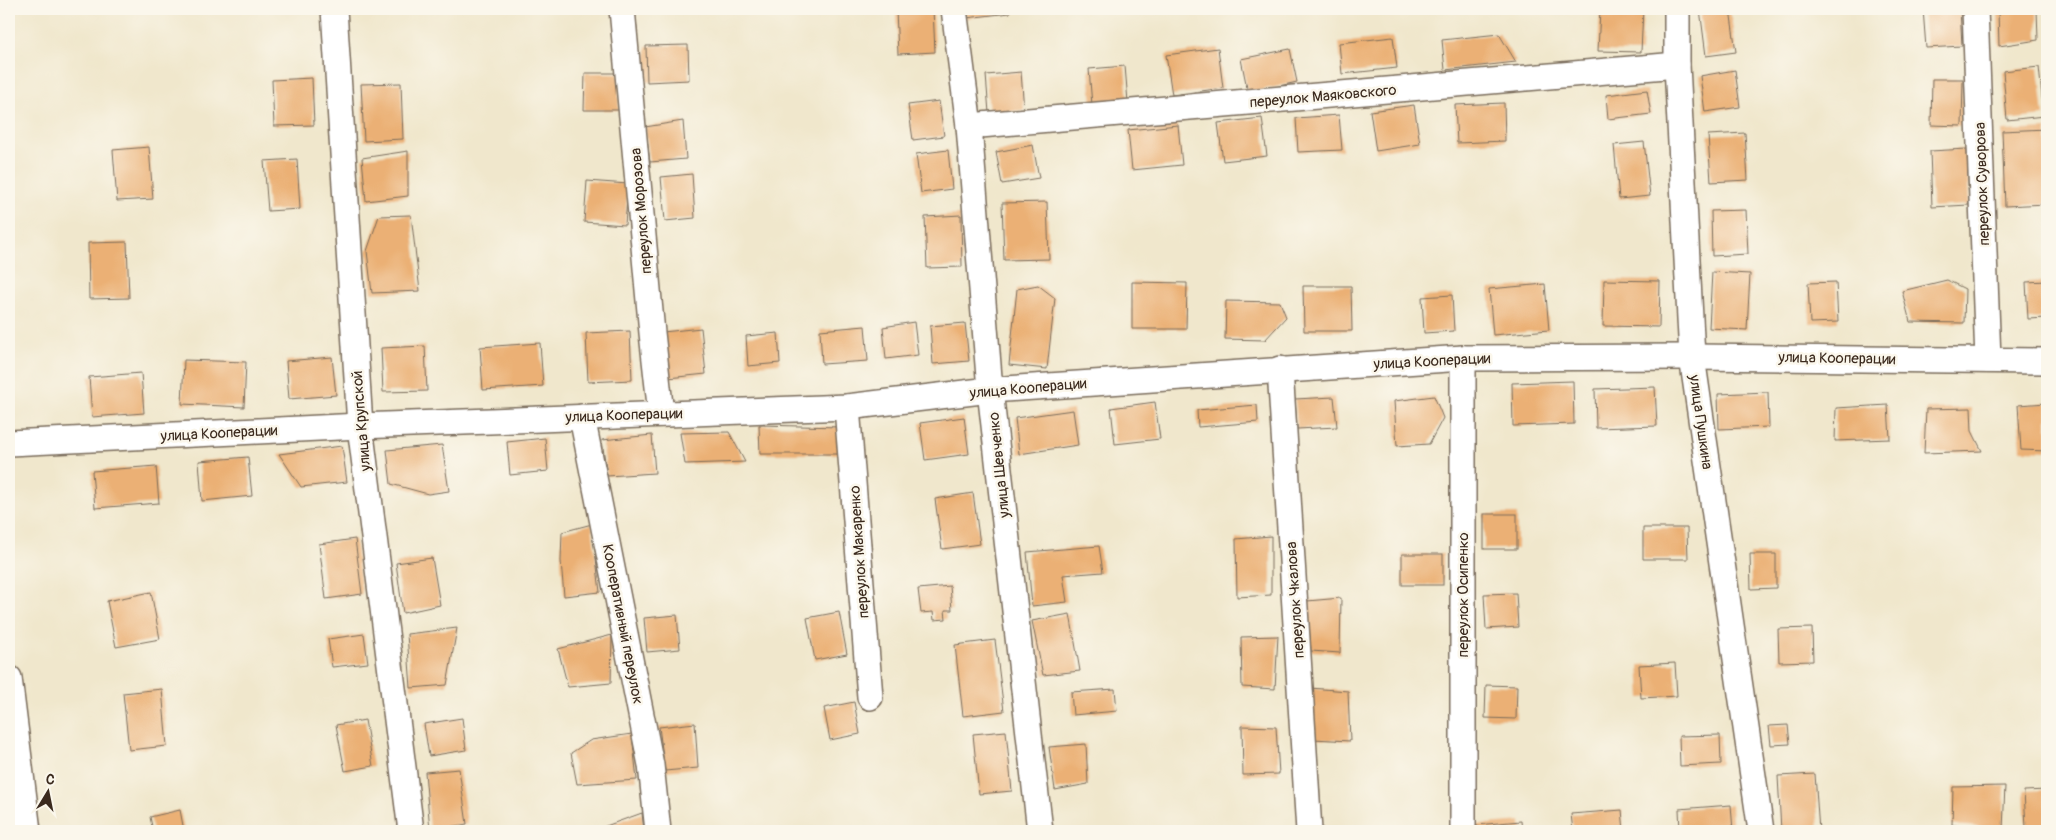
<svg xmlns="http://www.w3.org/2000/svg" width="2056" height="840" viewBox="0 0 2056 840" font-family="Pangolin,sans-serif">
<rect width="100%" height="100%" fill="#fbf7ec"/>
<filter id="ink" filterUnits="userSpaceOnUse"><feTurbulence type="fractalNoise" baseFrequency=".02" numOctaves="2"/><feDisplacementMap in="SourceGraphic" scale="10" xChannelSelector="R" yChannelSelector="G"/><feConvolveMatrix kernelMatrix="1 2 1 2 8 2 1 2 1" color-interpolation-filters="sRGB"/></filter>
<filter id="wash" filterUnits="userSpaceOnUse"><feTurbulence type="fractalNoise" baseFrequency=".0096" numOctaves="4" result="noise"/><feDisplacementMap in="SourceGraphic" scale="20" xChannelSelector="R" yChannelSelector="G"/><feGaussianBlur stdDeviation="1.12" result="paint"/><feColorMatrix in="noise" values="0 0 0 0 0 0 0 0 0 0 0 0 0 0 0 0 0 1.4 0 .05"/><feComposite in="paint" operator="in"/></filter>
<g filter="url(#wash)">
<rect width="100%" height="100%" fill="#f0e7cc"/>
<g id="blocks">
<!-- building -->
<g fill="#ebb075">
<path d="M933,9L935,52L898,54L896,10Z"/>
<path d="M965,9H1010V13L966,18Z"/>
<path d="M1600,9H1643L1641,52L1598,51Z"/>
<path d="M1700,9H1730L1736,52L1706,56Z"/>
<path d="M1923,9H1960L1962,46L1926,48Z"/>
<path d="M1998,9H2037L2038,40L1999,46Z"/>
<path d="M1499,34L1516,62L1445,70L1442,40Z"/>
<path d="M1393,37L1397,68L1342,74L1339,43Z"/>
<path d="M688,45L689,80L647,82L646,46Z"/>
<path d="M1218,48L1223,88L1172,95L1166,55Z"/>
<path d="M1290,49L1297,82L1248,93L1241,59Z"/>
<path d="M1125,66L1128,102L1092,105L1089,69Z"/>
<path d="M2039,67L2044,116L2007,120L2003,71Z"/>
<path d="M1735,70L1740,107L1705,112L1700,76Z"/>
<path d="M1021,72L1024,110L989,113L986,75Z"/>
<path d="M585,73H619V110H584Z"/>
<path d="M312,78L314,125L274,126L272,80Z"/>
<path d="M1932,79H1963L1962,126L1931,125Z"/>
<path d="M401,83L403,139L364,141L361,84Z"/>
<path d="M1647,90L1651,114L1608,119L1606,95Z"/>
<path d="M939,101L944,136L913,140L908,105Z"/>
<path d="M1504,103L1505,141L1457,143L1455,105Z"/>
<path d="M1414,105L1420,144L1376,151L1370,111Z"/>
<path d="M1339,115L1342,150L1298,152L1296,118Z"/>
<path d="M1262,118L1267,156L1223,161L1218,123Z"/>
<path d="M683,121L686,159L650,162L645,127Z"/>
<path d="M1178,125L1182,165L1132,170L1128,130Z"/>
<path d="M2047,129V204L2005,206L2002,131Z"/>
<path d="M1745,133L1748,180L1711,182L1708,135Z"/>
<path d="M1644,142L1650,196L1619,199L1614,145Z"/>
<path d="M1033,145L1039,178L1002,184L996,152Z"/>
<path d="M149,147L153,199L117,201L113,150Z"/>
<path d="M1967,149L1969,205L1932,207L1930,151Z"/>
<path d="M948,150L952,189L921,193L916,154Z"/>
<path d="M408,151V196L366,201L362,158Z"/>
<path d="M297,159L300,209L268,211L264,161Z"/>
<path d="M692,174L695,218L665,221L661,177Z"/>
<path d="M587,181L628,184L625,225L584,222Z"/>
<path d="M1047,202L1049,259L1004,260L1002,203Z"/>
<path d="M1746,210L1748,254L1712,256L1711,211Z"/>
<path d="M411,215L420,291L372,293L367,251L379,216Z"/>
<path d="M961,215L962,267L927,268L925,217Z"/>
<path d="M127,242L129,298L89,299L88,243Z"/>
<path d="M1712,272L1750,274L1747,330L1709,328Z"/>
<path d="M1604,280L1660,281L1659,327L1603,326Z"/>
<path d="M1947,280L1965,289L1964,323L1910,322L1902,291Z"/>
<path d="M2047,281V318L2028,319L2026,282Z"/>
<path d="M1132,282L1187,283L1186,329H1132Z"/>
<path d="M1836,282L1838,322L1810,323L1808,283Z"/>
<path d="M1545,284L1549,330L1493,335L1489,289Z"/>
<path d="M1038,285L1055,298L1047,369L1009,365L1017,289Z"/>
<path d="M1303,286H1351L1352,331H1304Z"/>
<path d="M1452,295L1454,331L1424,333L1422,297Z"/>
<path d="M1226,301L1280,302L1286,317L1265,340L1225,339Z"/>
<path d="M914,322L918,355L886,359L883,327Z"/>
<path d="M965,323L969,361L933,364L930,326Z"/>
<path d="M865,326L868,361L822,364L820,330Z"/>
<path d="M701,328L706,374L668,378L663,332Z"/>
<path d="M630,331L632,380L588,382L586,333Z"/>
<path d="M778,333L780,363L748,366L746,336Z"/>
<path d="M540,343L543,386L483,390L480,347Z"/>
<path d="M425,346L427,391L383,392L381,348Z"/>
<path d="M332,357L336,395L289,399L286,361Z"/>
<path d="M184,360L246,362L244,407L182,404Z"/>
<path d="M141,373L144,413L92,417L89,377Z"/>
<path d="M1573,381L1574,424L1513,426L1512,383Z"/>
<path d="M1655,387L1657,426L1596,428L1595,389Z"/>
<path d="M1768,392L1769,427L1719,429L1718,394Z"/>
<path d="M1434,396L1443,418L1429,444L1397,446L1394,401Z"/>
<path d="M1334,397L1337,427L1297,429L1295,399Z"/>
<path d="M1155,402L1160,439L1115,444L1111,408Z"/>
<path d="M2047,403V451L2021,450L2018,405Z"/>
<path d="M1257,405L1258,422L1198,427L1197,410Z"/>
<path d="M1888,405L1890,439L1835,441L1836,408Z"/>
<path d="M1971,408L1972,431L1982,451L1924,453L1926,409Z"/>
<path d="M1073,410L1078,445L1019,454L1015,418Z"/>
<path d="M964,417L969,454L925,460L920,423Z"/>
<path d="M759,425L840,427L839,454H760Z"/>
<path d="M729,432L745,462L685,464L680,433Z"/>
<path d="M652,435L655,473L607,476L602,440Z"/>
<path d="M545,438L548,471L510,475L507,442Z"/>
<path d="M442,445L449,491L428,494L391,484L387,450Z"/>
<path d="M342,446L347,482L301,487L279,454Z"/>
<path d="M248,457L252,496L202,501L199,461Z"/>
<path d="M156,466L159,503L95,508L92,471Z"/>
<path d="M973,493L980,544L942,549L935,499Z"/>
<rect x="1484" y="514" width="33" height="35"/>
<path d="M592,524L600,592L564,596L561,561L562,532Z"/>
<path d="M1643,528H1687L1688,559H1643Z"/>
<path d="M1271,536V595L1237,597L1236,539Z"/>
<path d="M355,539L362,594L326,599L319,544Z"/>
<path d="M1099,546L1103,572L1063,575L1067,602L1032,606L1027,552Z"/>
<rect x="1402" y="554" width="41" height="31"/>
<path d="M1750,554H1776V588L1751,589Z"/>
<path d="M432,558L440,605L403,613L396,563Z"/>
<path d="M950,586L952,610H945L946,619L934,620L933,612L921,613L918,589Z"/>
<path d="M151,592L160,639L116,647L107,601Z"/>
<path d="M1516,593L1518,627L1486,629L1484,594Z"/>
<path d="M1341,598L1340,653L1311,651L1307,601Z"/>
<path d="M839,612L847,654L815,660L807,618Z"/>
<path d="M1070,614L1080,671L1043,675L1032,621Z"/>
<path d="M677,615L680,649L647,652L644,618Z"/>
<path d="M457,628L447,685L411,688L407,634Z"/>
<path d="M1812,628L1813,661L1779,662L1778,629Z"/>
<path d="M364,634L368,663L332,667L328,639Z"/>
<path d="M612,635L611,683L568,687L558,649Z"/>
<path d="M1278,636L1275,689L1242,687L1241,637Z"/>
<path d="M995,640L1004,711L963,716L955,645Z"/>
<path d="M1675,663L1677,696L1641,698L1639,665Z"/>
<path d="M1486,685L1517,686L1516,719L1485,718Z"/>
<path d="M1310,688L1348,691L1350,741L1313,739Z"/>
<path d="M162,689L167,746L129,750L123,693Z"/>
<path d="M1115,689L1117,711L1073,715L1071,692Z"/>
<path d="M854,702L860,734L830,740L824,708Z"/>
<path d="M462,718L466,750L429,756L424,724Z"/>
<path d="M365,720L373,766L345,771L336,725Z"/>
<path d="M695,723L698,768L665,771L659,727Z"/>
<path d="M1788,725L1790,744L1771,745L1769,726Z"/>
<path d="M1242,726L1276,727L1279,774L1243,775Z"/>
<path d="M1006,731L1012,791L979,794L973,734Z"/>
<path d="M632,734L637,780L577,784L571,753L591,740Z"/>
<path d="M1720,735L1721,764L1680,766L1679,736Z"/>
<path d="M1086,744L1088,784L1055,790L1049,747Z"/>
<path d="M459,769L467,824L430,830L425,772Z"/>
<path d="M1815,774L1819,831H1781L1778,776Z"/>
<path d="M2005,786L2003,829L1952,825L1953,787Z"/>
<path d="M2047,790V826L2026,828L2024,791Z"/>
<path d="M1731,805L1733,831H1680L1679,809Z"/>
<path d="M180,810L184,831H153L150,817Z"/>
<path d="M1622,810L1624,831H1573L1571,814Z"/>
<path d="M642,813L644,831H592Z"/>
<path d="M1521,821L1522,831H1477L1476,825Z"/>
</g>
</g>
</g>
<g filter="url(#ink)">
<use href="#blocks" fill-opacity="0" stroke="#7a6c5b" stroke-width="1"/>
<g fill="none" stroke-linecap="round" stroke-linejoin="round">
<!-- minor casing -->
<g stroke="#7a6c5b" stroke-width="28">
<g id="minor">
<path d="M334,9L360,426L411,831"/>
<path d="M622,9L652,333L661,414"/>
<path d="M954,9L969,126L990,390L1040,831"/>
<path d="M1677,9V65L1692,357L1761,831"/>
<path d="M1975,9L1988,360"/>
<path d="M969,126L1677,65"/>
<path d="M1463,358V831"/>
<path d="M1280,369L1309,831"/>
<path d="M847,407L870,697"/>
<path d="M582,417L651,765L658,831"/>
<path d="M9,443L360,426L847,407L990,390L1463,358L1692,357L2047,361"/>
<path d="M9,678L28,831"/>
</g>
</g>
<!-- minor -->
<use href="#minor" stroke="#fff" stroke-width="25"/>
</g>
</g>
<g text-anchor="middle" stroke-width="5" stroke-linejoin="round" paint-order="stroke">
<!-- street labels -->
<g font-size="15" fill="#3b2a1e" stroke="#fbf7ec">
<text transform="translate(1323 96) rotate(-5)" y="5">переулок Маяковского</text>
<text transform="translate(1982 184) rotate(-92)" y="5">переулок Суворова</text>
<text transform="translate(641 211) rotate(-95)" y="5">переулок Морозова</text>
<text transform="translate(1837 358) rotate(1)" y="5">улица Кооперации</text>
<text transform="translate(1432 361) rotate(-3)" y="5">улица Кооперации</text>
<text transform="translate(1028 388) rotate(-5)" y="5">улица Кооперации</text>
<text transform="translate(624 415) rotate(-2)" y="5">улица Кооперации</text>
<text transform="translate(361 421) rotate(-95)" y="5">улица Крупской</text>
<text transform="translate(1701 422) rotate(82)" y="5">улица Пушкина</text>
<text transform="translate(219 433) rotate(-3)" y="5">улица Кооперации</text>
<text transform="translate(999 465) rotate(-96)" y="5">улица Шевченко</text>
<text transform="translate(859 552) rotate(-94)" y="5">переулок Макаренко</text>
<text transform="translate(1463 595) rotate(-90)" y="5">переулок Осипенко</text>
<text transform="translate(1295 600) rotate(-94)" y="5">переулок Чкалова</text>
<text transform="translate(623 624) rotate(79)" y="5">Кооперативный переулок</text>
</g>
</g>
<!-- margin -->
<rect width="2056" height="840" fill="none" stroke="#fbf7ec" stroke-width="30"/>
<!-- north arrow -->
<g transform="translate(48 792) rotate(10)" stroke="#fbf7ec" stroke-width="4" paint-order="stroke">
<path d="M0-4L9 19L0 12L-9 19Z" fill="#3b2a1e"/>
<text y="-8" font-size="14" font-weight="bold" text-anchor="middle" fill="#3b2a1e">С</text>
</g>
</svg>
